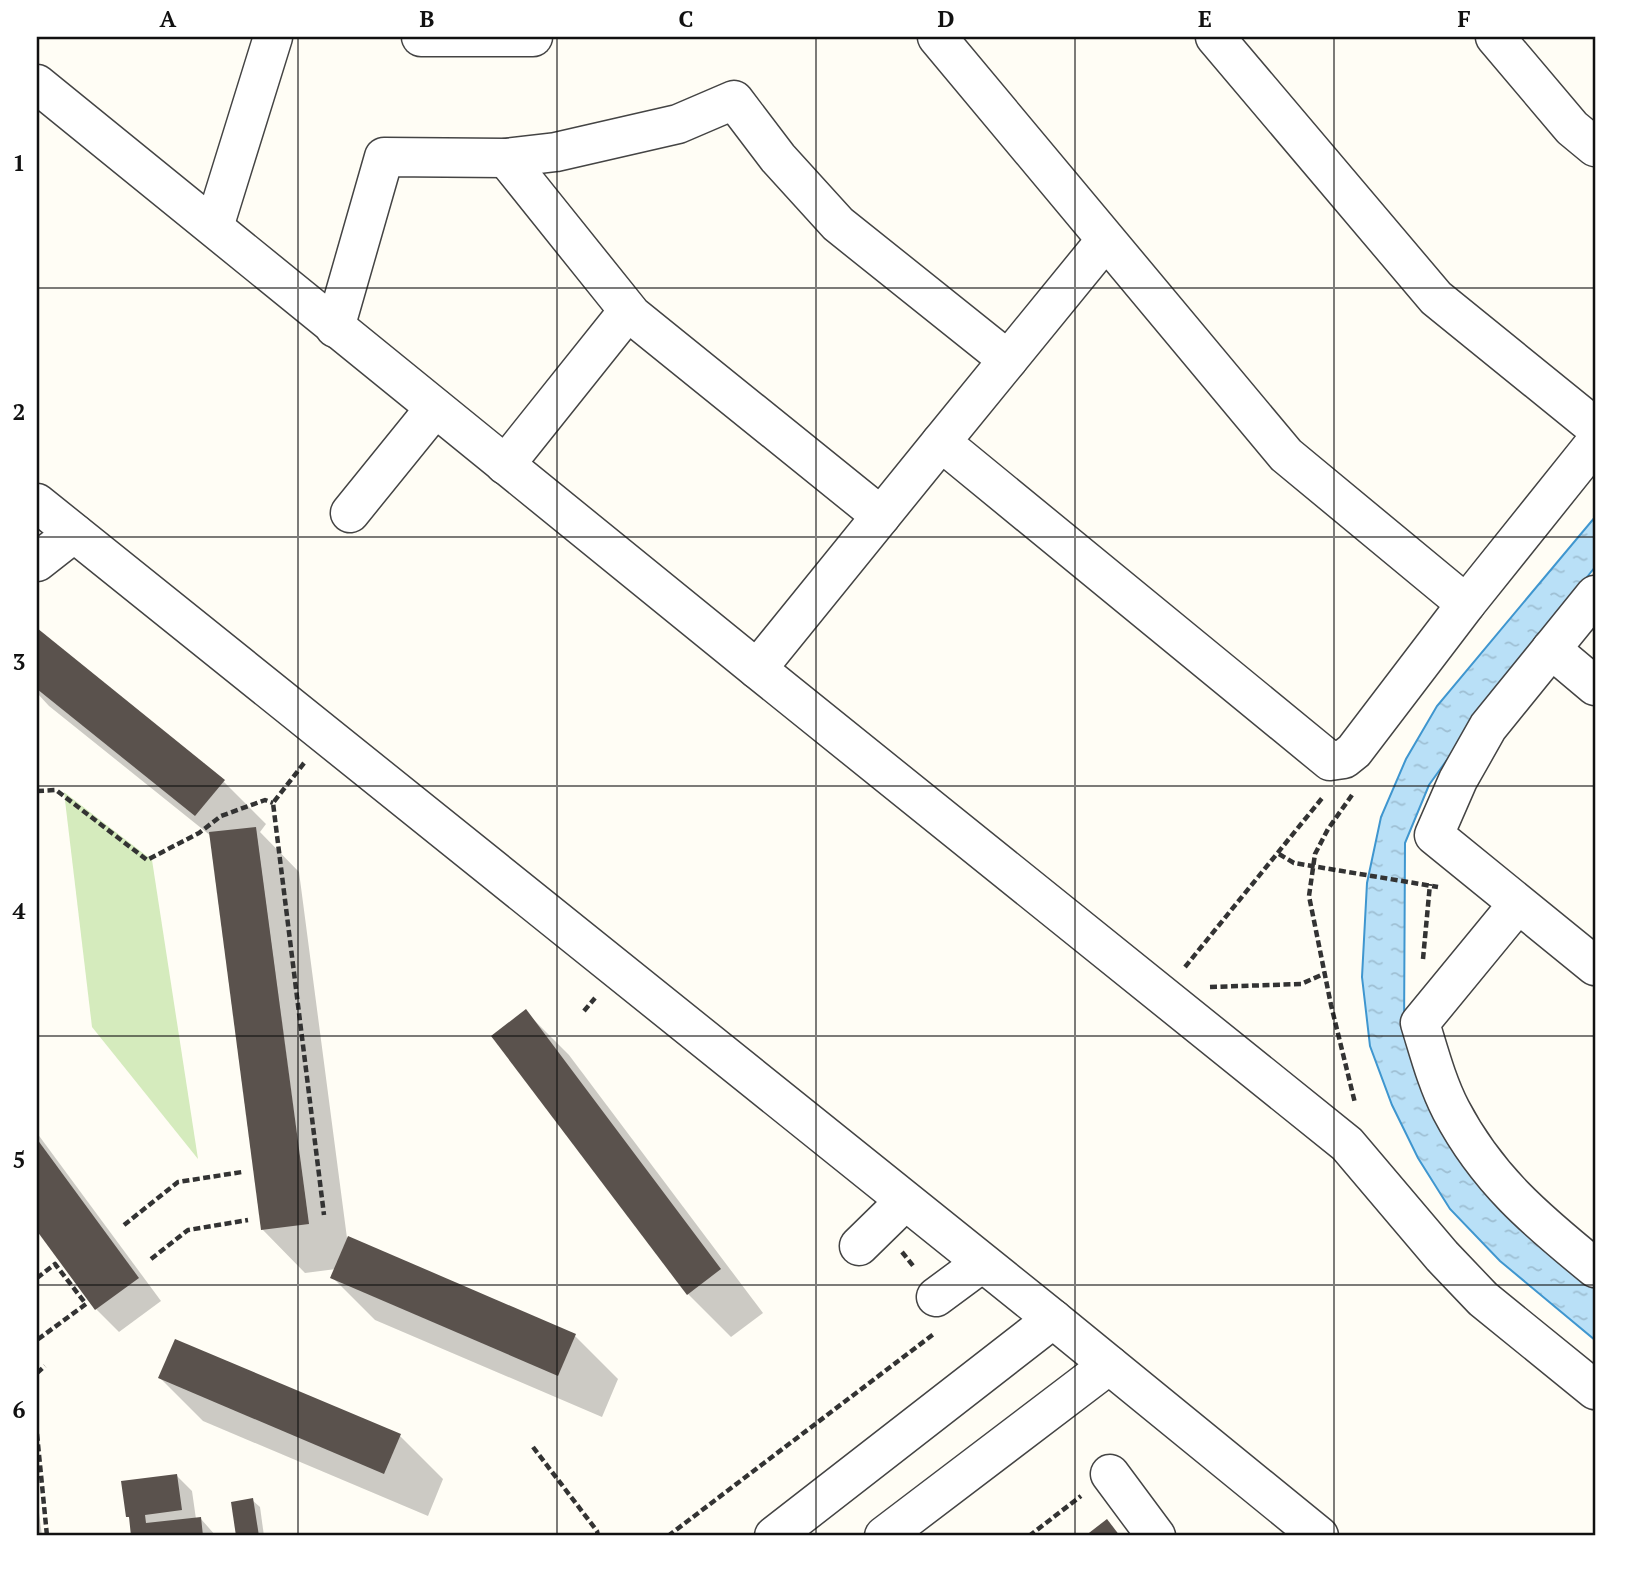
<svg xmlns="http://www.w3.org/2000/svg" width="1632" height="1573" viewBox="0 0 1632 1573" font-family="'PT Serif',serif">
<defs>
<pattern id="water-ripples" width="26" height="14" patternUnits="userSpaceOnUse" patternTransform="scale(1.75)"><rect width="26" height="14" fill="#b9e0f7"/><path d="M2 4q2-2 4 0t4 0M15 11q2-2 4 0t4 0" fill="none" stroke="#9ebfd3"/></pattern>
</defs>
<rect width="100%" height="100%" fill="#fffdf5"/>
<!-- park -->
<path fill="#d5ebbd" d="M64,792L152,860L198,1159L92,1027Z"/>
<!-- water -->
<path fill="url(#water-ripples)" stroke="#3f96cf" stroke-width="2" d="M1595,517V567L1492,697L1429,785L1405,843L1404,1037L1595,1284V1340L1500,1261L1450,1209L1418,1158L1392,1105L1370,1046L1362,977L1367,883L1381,817L1406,759L1437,706Z"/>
<!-- shadow -->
<g fill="#0003">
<path d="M37,631L223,781L266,824L260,832L299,872L347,1238L575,1336L618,1379L602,1417L375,1320L332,1277L336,1269L305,1273L262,1229L211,836L49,706L37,693Z"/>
<path d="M526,1012L569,1055L763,1313L731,1337L688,1294Z"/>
<path d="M37,1133L161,1301L119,1332L96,1309L37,1228Z"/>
<path d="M160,1378L400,1436L443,1479L428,1516L203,1421Z"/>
<path d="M177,1476L192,1491L196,1519H201L216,1536H133L131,1520L128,1516Z"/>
<path d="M37,1497L42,1536H37Z"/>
<path d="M252,1500L260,1507L264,1536H238L233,1504Z"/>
</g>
<!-- building -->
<g fill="#5a524d">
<path d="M37,628L225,780L195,816L37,689Z"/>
<path d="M256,827L309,1224L261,1230L209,832Z"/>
<path d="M526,1009L721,1269L687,1295L491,1036Z"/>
<path d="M37,1139L139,1278L95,1310L37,1231Z"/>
<path d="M348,1236L576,1334L558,1376L330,1278Z"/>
<path d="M175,1339L401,1434L384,1474L158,1378Z"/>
<path d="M177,1474L182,1510L145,1515L146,1523L201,1517L203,1536H131L129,1517H126L121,1481Z"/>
<path d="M253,1498L259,1536H236L231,1502Z"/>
<path d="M1107,1519L1120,1536H1085Z"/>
</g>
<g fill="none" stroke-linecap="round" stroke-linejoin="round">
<!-- minor casing -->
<g stroke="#444" stroke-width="41">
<g id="minor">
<path d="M421,37H533"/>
<path d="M937,37L1286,455L1466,604"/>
<path d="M1215,37L1436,298L1595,427"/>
<path d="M1495,37L1572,128L1595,147"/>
<path d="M37,84L757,669L1347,1144L1442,1256L1483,1299L1595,1390"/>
<path d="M506,158L632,315L881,516"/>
<path d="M214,227L273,37"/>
<path d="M1105,241L941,442L1330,761L1344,759L1354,751L1466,604L1595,443"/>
<path d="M335,328L384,157L506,158L556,152L678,124L734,100L778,158L838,224L1008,360"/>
<path d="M505,465L628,311"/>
<path d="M37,503L1053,1319L1319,1536"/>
<path d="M350,513L435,408"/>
<path d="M37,562L74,533"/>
<path d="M1595,595L1488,727L1458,780L1434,835L1595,966"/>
<path d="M1551,649L1595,686"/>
<path d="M757,669L941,442"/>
<path d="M1517,905L1420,1023C1429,1052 1437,1083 1451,1110C1487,1179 1536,1220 1595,1268"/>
<path d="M859,1246L905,1201"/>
<path d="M936,1297L982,1263"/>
<path d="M1110,1474L1156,1536"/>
<path d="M774,1536L1053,1319"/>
<path d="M884,1536L1109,1365"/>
</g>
</g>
<!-- path -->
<g stroke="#333" stroke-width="4.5" stroke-dasharray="7 3.5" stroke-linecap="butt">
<path d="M304,763L273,803L324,1215"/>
<path d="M37,791L56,790L147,860L199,833L221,816L265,800L273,803"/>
<path d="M1352,795L1328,829L1315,854L1309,896L1331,1005L1355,1103"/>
<path d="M1279,854L1294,863L1438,887"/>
<path d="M1423,959L1430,884"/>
<path d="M1185,967L1323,797"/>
<path d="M1210,987L1301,984L1326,973"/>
<path d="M584,1011L595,998"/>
<path d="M124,1225L178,1182L242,1172"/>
<path d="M902,1252L914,1267"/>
<path d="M151,1259L188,1230L248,1220"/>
<path d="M37,1278L55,1264L86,1304L37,1340"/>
<path d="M37,1373L45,1366"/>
<path d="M37,1434L47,1536"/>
<path d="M533,1447L597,1531L598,1536"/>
<path d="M668,1536L935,1333"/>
<path d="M1029,1536L1081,1496"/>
</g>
<!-- minor -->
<use href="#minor" stroke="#fff" stroke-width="38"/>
</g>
<!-- grid -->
<path fill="none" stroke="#111" stroke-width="2" stroke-opacity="0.55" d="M298,37V1536M557,37V1536M816,37V1536M1075,37V1536M1334,37V1536M37,288H1595M37,537H1595M37,786H1595M37,1036H1595M37,1285H1595"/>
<!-- border -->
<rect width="1632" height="1573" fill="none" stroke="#ffffff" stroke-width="77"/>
<rect x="38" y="38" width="1556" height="1496" fill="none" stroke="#111" stroke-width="2.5"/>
<g font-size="23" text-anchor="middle" font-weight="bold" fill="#111">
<text x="168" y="27">A</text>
<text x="427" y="27">B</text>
<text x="686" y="27">C</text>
<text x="946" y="27">D</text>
<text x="1205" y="27">E</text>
<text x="1464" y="27">F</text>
<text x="19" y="171">1</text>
<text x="19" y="420">2</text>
<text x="19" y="670">3</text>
<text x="19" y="919">4</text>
<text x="19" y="1168">5</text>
<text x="19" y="1418">6</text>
</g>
</svg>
